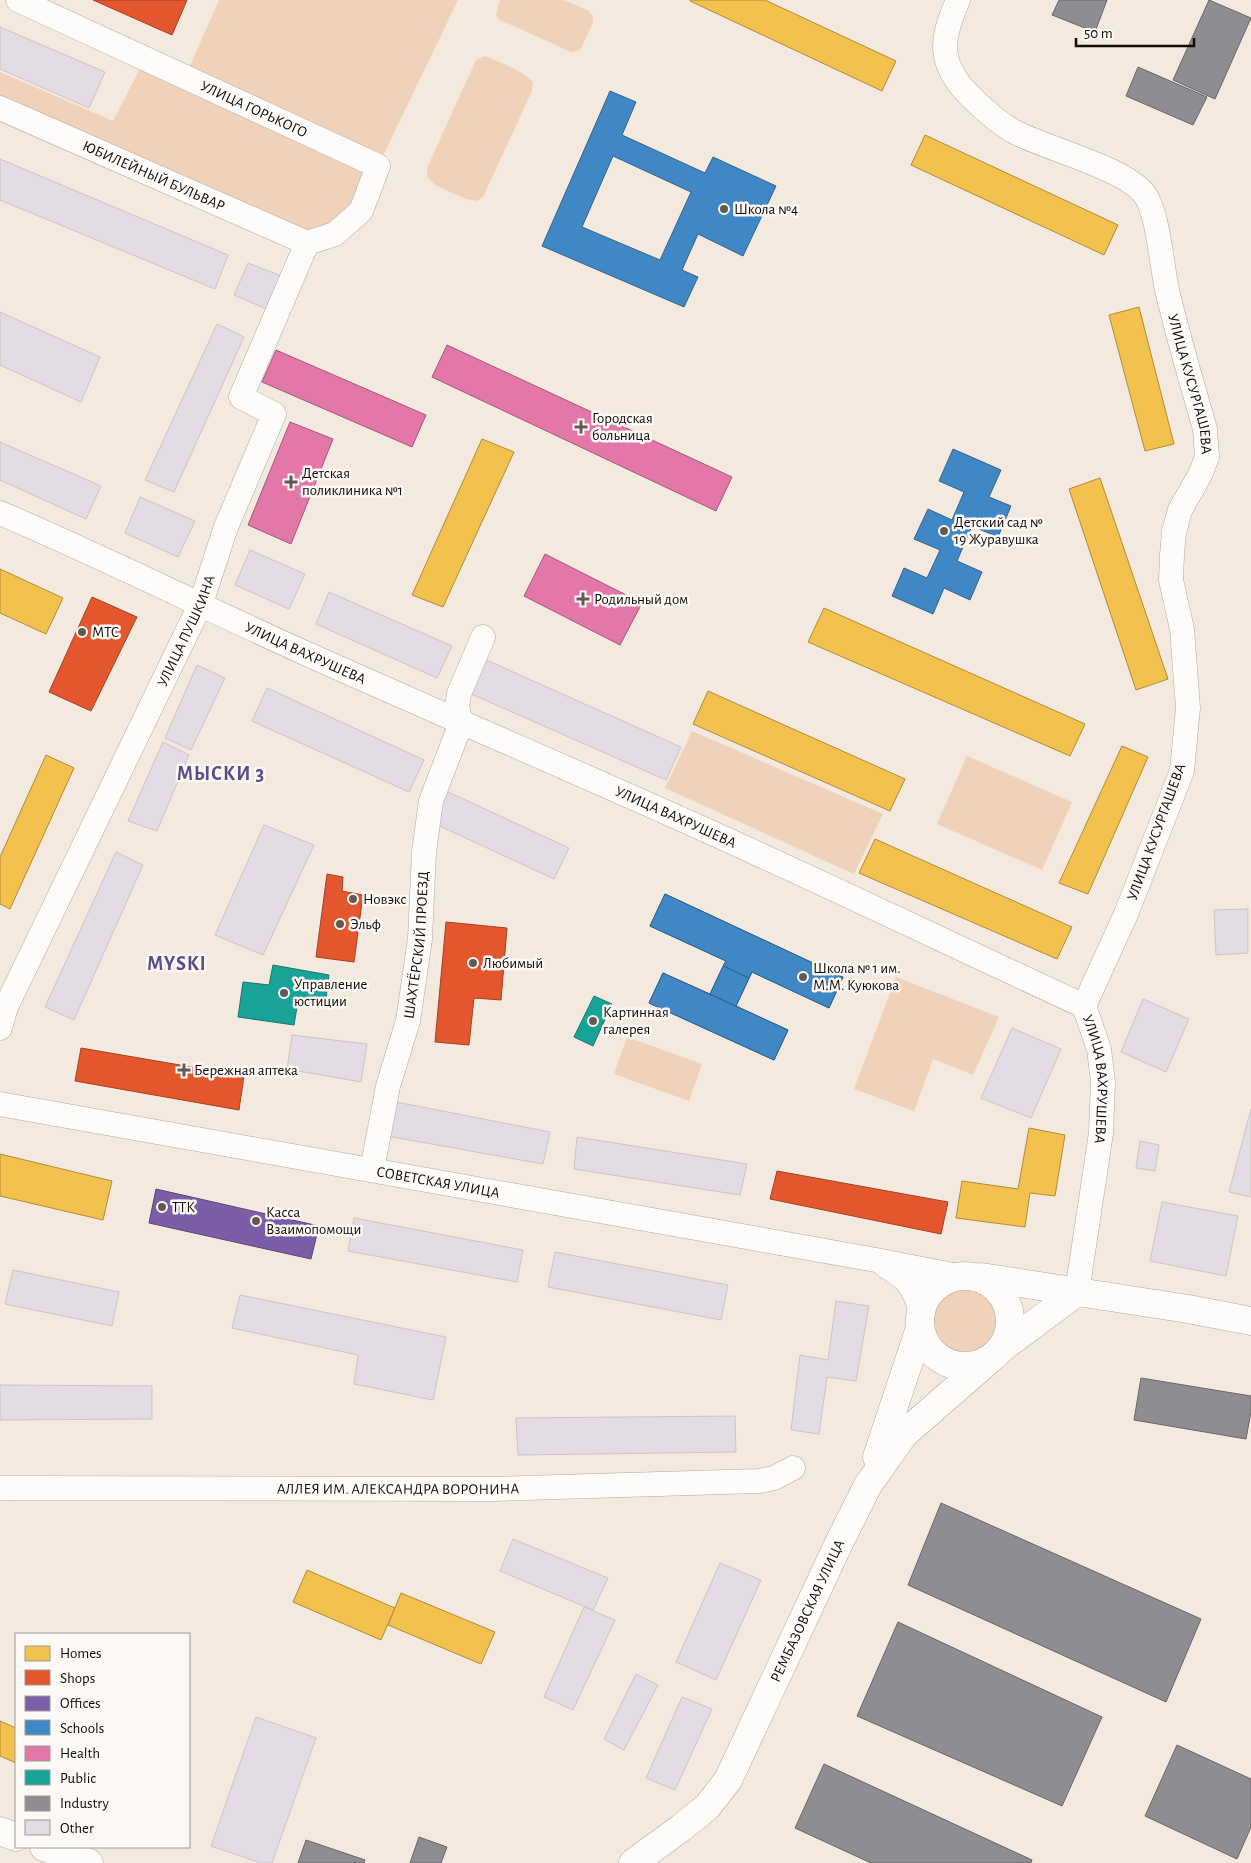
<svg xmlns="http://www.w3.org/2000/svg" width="1251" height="1863" viewBox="0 0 1251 1863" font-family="'Alegreya Sans',sans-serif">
<rect width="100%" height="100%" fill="#f3e9df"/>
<!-- green -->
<g fill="#efd2b9">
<path d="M219,0H458L378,166L361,211L307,243L0,109V72L113,121L145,59L185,77Z"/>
<path d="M500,0H564L589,11L593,17V22L582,47L578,51L571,52L498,19L496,14Z"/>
<path d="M485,56C501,63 520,69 533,82L532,91L483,197L477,201L466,199L435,185L427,176V168L476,60Z"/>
<path d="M692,731L883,814L854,874L665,788Z"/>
<path d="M967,756L1072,802L1042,870L937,824Z"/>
<path d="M896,977L999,1017L973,1075L933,1059L914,1111L854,1089Z"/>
<path d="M627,1037L702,1064L689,1101L614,1074Z"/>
<circle cx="967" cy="1322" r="34"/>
</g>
<!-- homes -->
<g fill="#f2c14e" stroke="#af8b39">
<path d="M690,0H765L896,61L882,91L690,1Z"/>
<path d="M925,135L1118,225L1104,255L911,165Z"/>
<path d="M1139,307L1174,444L1145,451L1109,315Z"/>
<path d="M482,439L514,452L443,607L412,595Z"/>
<path d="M1100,478L1168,679L1136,690L1069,489Z"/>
<path d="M0,569L63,598L46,634L0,613Z"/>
<path d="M824,608L1085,724L1070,756L808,642Z"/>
<path d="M708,691L905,779L890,811L693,724Z"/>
<path d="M1122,746L1148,757L1088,894L1059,883Z"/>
<path d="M46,755L74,768L10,909L0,904V857Z"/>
<path d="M875,839L1072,927L1057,959L859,873Z"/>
<path d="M1029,1128L1065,1135L1055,1196L1030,1193L1025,1227L956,1218L962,1181L1018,1189Z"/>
<path d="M0,1154L112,1181L103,1220L0,1196Z"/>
<path d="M307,1570L395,1608L381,1640L293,1602Z"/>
<path d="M401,1593L495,1632L481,1664L388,1625Z"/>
<path d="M0,1721L16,1728V1763L0,1756Z"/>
</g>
<!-- shops -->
<g fill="#e4572e" stroke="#a54022">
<path d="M93,0H187L172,35Z"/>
<path d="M92,597L137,617L91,711L49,692Z"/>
<path d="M327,874L343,877L342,891L363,895L354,962L316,957Z"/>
<path d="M446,922L507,928L501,1000L474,998L469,1045L435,1042Z"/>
<path d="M81,1048L244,1076L239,1110L75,1081Z"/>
<path d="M777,1171L948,1202L941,1234L770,1199Z"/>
</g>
<!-- offices -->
<path fill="#7b5ea7" stroke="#5c4577" d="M156,1189L319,1226L311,1259L149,1223Z"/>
<!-- schools -->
<g fill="#3f88c5" stroke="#32638c" fill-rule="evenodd">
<path d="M610,91L636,102L622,135L705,173L713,157L776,186L743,256L698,234L682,270L698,277L684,307L542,246ZM613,156L691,192L660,260L582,227Z"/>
<path d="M953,449L1001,470L989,497L1011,506L998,537L972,526L957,561L982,572L970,600L944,588L933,614L892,596L904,568L927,578L940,550L914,539L928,509L952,520L964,492L939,481Z"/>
<path d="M665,894L843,977L829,1008L752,972L736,1006L788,1030L774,1060L649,1003L663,973L710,994L726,961L650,926Z"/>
<path d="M665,894L843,977L829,1008L752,972L749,978L723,966L726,961L650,926Z"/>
<path d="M723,966L749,978L736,1006L710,994Z"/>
<path d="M663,973L788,1030L774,1060L649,1003Z"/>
</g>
<!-- health -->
<g fill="#e377a8" stroke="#a45778">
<path d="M447,345L732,477L716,511L432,377Z"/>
<path d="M276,350L426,415L412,447L262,382Z"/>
<path d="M290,422L333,439L291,544L248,525Z"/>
<path d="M545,554L642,603L620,645L524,596Z"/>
</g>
<!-- public -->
<g fill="#17a398" stroke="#16766c">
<path d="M273,965L329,975L325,1006L298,1001L294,1025L238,1017L243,982L269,985Z"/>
<path d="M594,996L612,1004L593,1046L574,1037Z"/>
</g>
<!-- industry -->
<g fill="#8d8d92" stroke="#686668">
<path d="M1059,0H1107L1095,32L1052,15Z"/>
<path d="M1209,0L1251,18L1215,99L1173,80Z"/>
<path d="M1138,67L1207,97L1193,125L1126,96Z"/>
<path d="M1141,1378L1251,1396V1412L1246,1439L1134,1420Z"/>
<path d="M941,1503L1201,1619L1166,1702L908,1585Z"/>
<path d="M898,1622L1102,1717L1062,1806L857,1716Z"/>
<path d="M1177,1745L1251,1779V1827L1237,1859L1145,1816Z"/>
<path d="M824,1764L1032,1860L1031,1863H871L795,1828Z"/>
<path d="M419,1837L447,1847L441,1863H410Z"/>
<path d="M306,1840L365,1860L364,1863H298Z"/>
</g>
<!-- building -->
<g fill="#e3dce4" stroke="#cbc6c5">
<path d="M0,27L105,72L89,108L0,69Z"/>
<path d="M0,159L228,255L215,289L0,200Z"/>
<path d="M248,263L284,277L271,311L234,295Z"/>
<path d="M0,312L100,357L81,402L0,365Z"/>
<path d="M217,324L244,337L174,492L145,480Z"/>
<path d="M0,442L101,486L86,519L0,480Z"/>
<path d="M140,497L195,521L178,557L125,533Z"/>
<path d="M250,550L305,574L289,609L235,585Z"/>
<path d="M329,592L452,646L437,678L316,624Z"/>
<path d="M484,659L681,747L666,780L469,693Z"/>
<path d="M197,665L225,678L191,750L165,738Z"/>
<path d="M267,688L424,760L409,792L252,721Z"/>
<path d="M163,742L189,755L157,831L128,821Z"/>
<path d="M444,790L569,848L554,879L431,822Z"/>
<path d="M264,825L314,845L263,955L215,935Z"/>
<path d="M116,852L143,865L74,1020L45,1007Z"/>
<path d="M1248,909V953L1216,955L1214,910Z"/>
<path d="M1143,999L1189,1019L1166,1072L1121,1052Z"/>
<path d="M1012,1028L1061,1049L1031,1118L981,1098Z"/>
<path d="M292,1035L367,1044L361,1082L287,1069Z"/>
<path d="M391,1101L550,1132L543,1164L387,1136Z"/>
<path d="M1251,1109V1197L1229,1192Z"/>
<path d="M577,1137L747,1164L740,1195L574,1169Z"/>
<path d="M1140,1141L1159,1145L1155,1171L1136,1168Z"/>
<path d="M1162,1202L1238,1216L1226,1276L1150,1261Z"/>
<path d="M354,1218L523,1250L517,1282L348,1251Z"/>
<path d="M555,1252L728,1285L721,1320L548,1287Z"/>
<path d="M13,1270L119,1292L112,1326L5,1304Z"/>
<path d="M240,1295L446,1337L433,1400L354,1384L358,1355L232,1328Z"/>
<path d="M836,1301L869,1306L856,1381L827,1377L819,1434L791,1430L800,1355L828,1360Z"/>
<path d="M0,1385L152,1386V1419L0,1420Z"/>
<path d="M735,1416L736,1452L518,1455L516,1418Z"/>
<path d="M513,1539L608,1578L593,1610L500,1571Z"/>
<path d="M720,1563L761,1580L716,1680L676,1662Z"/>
<path d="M584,1607L615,1620L573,1710L544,1697Z"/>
<path d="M636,1674L658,1685L624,1750L604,1739Z"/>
<path d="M682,1697L712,1709L675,1790L646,1778Z"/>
<path d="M256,1717L316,1738L272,1863H261L211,1846Z"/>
</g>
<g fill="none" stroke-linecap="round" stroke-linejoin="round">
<!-- minor casing -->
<g stroke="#afa8a0" stroke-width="25">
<g id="minor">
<path id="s1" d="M18,0L378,166L361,211L335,234L307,243"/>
<path id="s2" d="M958,0C941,39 937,63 970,96C984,110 999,124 1017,133C1048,149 1127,169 1145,195C1158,213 1162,267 1167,290C1178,337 1192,383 1205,429L1207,457L1200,475L1180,510L1174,532L1172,555L1171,580L1182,629L1188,708L1182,771L1126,914L1084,1006"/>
<path id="s3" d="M0,108L307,243"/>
<path id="s4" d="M0,513C103,557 203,607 305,653C443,715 582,774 721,837C842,892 963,950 1084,1006L1099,1049L1103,1082L1101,1133L1077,1292"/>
<path id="s5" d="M0,1028L6,1007L201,603L226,527L274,414L241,397L307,243"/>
<path id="s6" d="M0,1104L876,1260L958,1276"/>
<path id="s7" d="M372,1170L388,1086L408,1021L420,939L424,852L431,801L461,723L457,707L459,694L483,637"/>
<path d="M884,1265C908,1280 911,1282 921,1310"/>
<path id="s8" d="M0,1488L494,1489L759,1481L774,1478L793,1468"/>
</g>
</g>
<!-- major casing -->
<g stroke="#afa8a0" stroke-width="29">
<g id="major">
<circle cx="965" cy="1321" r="45"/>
<path d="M981,1277L1188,1309L1251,1321"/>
<path d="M1002,1348L1077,1292"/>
<path d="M877,1457L920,1328"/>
<path d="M0,1831L16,1837"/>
<path d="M44,1847L89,1863"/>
<path id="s9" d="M633,1863L681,1828L707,1807L728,1780L838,1545L868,1485L904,1434L989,1360"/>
</g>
</g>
<!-- minor -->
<use href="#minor" stroke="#fdfcfa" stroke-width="24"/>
<!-- major -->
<use href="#major" stroke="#fdfcfa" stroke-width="28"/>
</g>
<!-- markers -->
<g fill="#615953" stroke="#fcf8f5" stroke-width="2">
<circle cx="724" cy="209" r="5"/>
<path d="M578.5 419.5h5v5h5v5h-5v5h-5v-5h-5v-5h5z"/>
<path d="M288.5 474.5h5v5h5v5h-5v5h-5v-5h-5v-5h5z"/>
<circle cx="944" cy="531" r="5"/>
<path d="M580.5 591.5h5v5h5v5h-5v5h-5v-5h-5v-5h5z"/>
<circle cx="82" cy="632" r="5"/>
<circle cx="353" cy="899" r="5"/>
<circle cx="340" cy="924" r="5"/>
<circle cx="473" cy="963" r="5"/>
<circle cx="803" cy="977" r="5"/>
<circle cx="284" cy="993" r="5"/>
<circle cx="593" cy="1021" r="5"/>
<path d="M181.5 1062.5h5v5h5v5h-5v5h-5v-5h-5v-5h5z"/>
<circle cx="162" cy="1207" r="5"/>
<circle cx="256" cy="1221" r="5"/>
</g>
<g text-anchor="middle" stroke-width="5" stroke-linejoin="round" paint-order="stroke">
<!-- street labels -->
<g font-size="15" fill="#120c07" stroke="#fcf8f5">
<text dy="5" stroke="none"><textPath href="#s1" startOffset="260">УЛИЦА ГОРЬКОГО</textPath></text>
<text dy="5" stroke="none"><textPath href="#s3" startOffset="168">ЮБИЛЕЙНЫЙ БУЛЬВАР</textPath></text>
<text dy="5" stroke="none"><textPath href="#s2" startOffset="504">УЛИЦА КУСУРГАШЕВА</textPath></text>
<text dy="5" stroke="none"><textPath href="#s5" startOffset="439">УЛИЦА ПУШКИНА</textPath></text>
<text dy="5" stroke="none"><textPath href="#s4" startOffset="336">УЛИЦА ВАХРУШЕВА</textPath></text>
<text dy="5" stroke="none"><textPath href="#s4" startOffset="741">УЛИЦА ВАХРУШЕВА</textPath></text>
<text transform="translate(1156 832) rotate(-70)" y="5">УЛИЦА КУСУРГАШЕВА</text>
<text dy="5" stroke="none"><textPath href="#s7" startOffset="230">ШАХТЁРСКИЙ ПРОЕЗД</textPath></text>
<text dy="5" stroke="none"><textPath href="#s4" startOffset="1266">УЛИЦА ВАХРУШЕВА</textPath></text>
<text dy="5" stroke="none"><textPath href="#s6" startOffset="445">СОВЕТСКАЯ УЛИЦА</textPath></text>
<text dy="5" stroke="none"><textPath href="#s8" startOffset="398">АЛЛЕЯ ИМ. АЛЕКСАНДРА ВОРОНИНА</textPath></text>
<text dy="5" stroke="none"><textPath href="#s9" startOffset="314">РЕМБАЗОВСКАЯ УЛИЦА</textPath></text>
</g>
<!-- poi labels -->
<g font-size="15" fill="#120c07" stroke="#fcf8f5" text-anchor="start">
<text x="734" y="214">Школа №4</text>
<text x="592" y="423">Городская<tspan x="592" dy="17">больница</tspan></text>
<text x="302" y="478">Детская<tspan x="302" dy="17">поликлиника №1</tspan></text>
<text x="954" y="527">Детский сад №<tspan x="954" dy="17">19 Журавушка</tspan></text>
<text x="594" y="604">Родильный дом</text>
<text x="92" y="637">МТС</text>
<text x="363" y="904">Новэкс</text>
<text x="350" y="929">Эльф</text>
<text x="483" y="968">Любимый</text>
<text x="813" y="973">Школа № 1 им.<tspan x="813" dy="17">М.М. Куюкова</tspan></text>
<text x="294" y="989">Управление<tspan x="294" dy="17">юстиции</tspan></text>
<text x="603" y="1017">Картинная<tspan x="603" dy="17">галерея</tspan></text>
<text x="194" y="1075">Бережная аптека</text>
<text x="172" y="1212">ТТК</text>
<text x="266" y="1217">Касса<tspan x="266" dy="17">Взаимопомощи</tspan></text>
</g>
<!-- district labels -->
<g font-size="20" font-weight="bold" letter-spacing="1" fill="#5c4b8a" stroke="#fcf8f5">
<text x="221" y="780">МЫСКИ 3</text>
<text x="177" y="970">MYSKI</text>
</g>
</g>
<!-- legend -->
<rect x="15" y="1633" width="175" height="215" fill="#fcf8f5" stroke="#9e9a96"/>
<rect x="25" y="1646" width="25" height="15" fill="#f2c14e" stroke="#9e9a96"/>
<text x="60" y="1658" font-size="15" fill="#120c07">Homes</text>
<rect x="25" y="1670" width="25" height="15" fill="#e4572e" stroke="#9e9a96"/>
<text x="60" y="1683" font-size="15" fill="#120c07">Shops</text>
<rect x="25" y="1696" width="25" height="15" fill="#7b5ea7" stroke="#9e9a96"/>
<text x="60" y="1708" font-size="15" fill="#120c07">Offices</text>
<rect x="25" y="1720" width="25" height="15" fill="#3f88c5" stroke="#9e9a96"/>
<text x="60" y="1733" font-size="15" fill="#120c07">Schools</text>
<rect x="25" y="1746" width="25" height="15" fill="#e377a8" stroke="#9e9a96"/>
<text x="60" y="1758" font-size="15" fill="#120c07">Health</text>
<rect x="25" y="1770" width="25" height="15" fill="#17a398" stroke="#9e9a96"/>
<text x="60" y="1783" font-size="15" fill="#120c07">Public</text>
<rect x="25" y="1796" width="25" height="15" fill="#8d8d92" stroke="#9e9a96"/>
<text x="60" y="1808" font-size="15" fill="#120c07">Industry</text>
<rect x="25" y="1820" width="25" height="15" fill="#e3dce4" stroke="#9e9a96"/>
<text x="60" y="1833" font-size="15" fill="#120c07">Other</text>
<!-- scale -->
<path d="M1076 38v8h118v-8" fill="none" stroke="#120c07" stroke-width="2.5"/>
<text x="1084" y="38" font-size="15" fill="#120c07" stroke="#fcf8f5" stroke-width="4" paint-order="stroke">50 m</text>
</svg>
